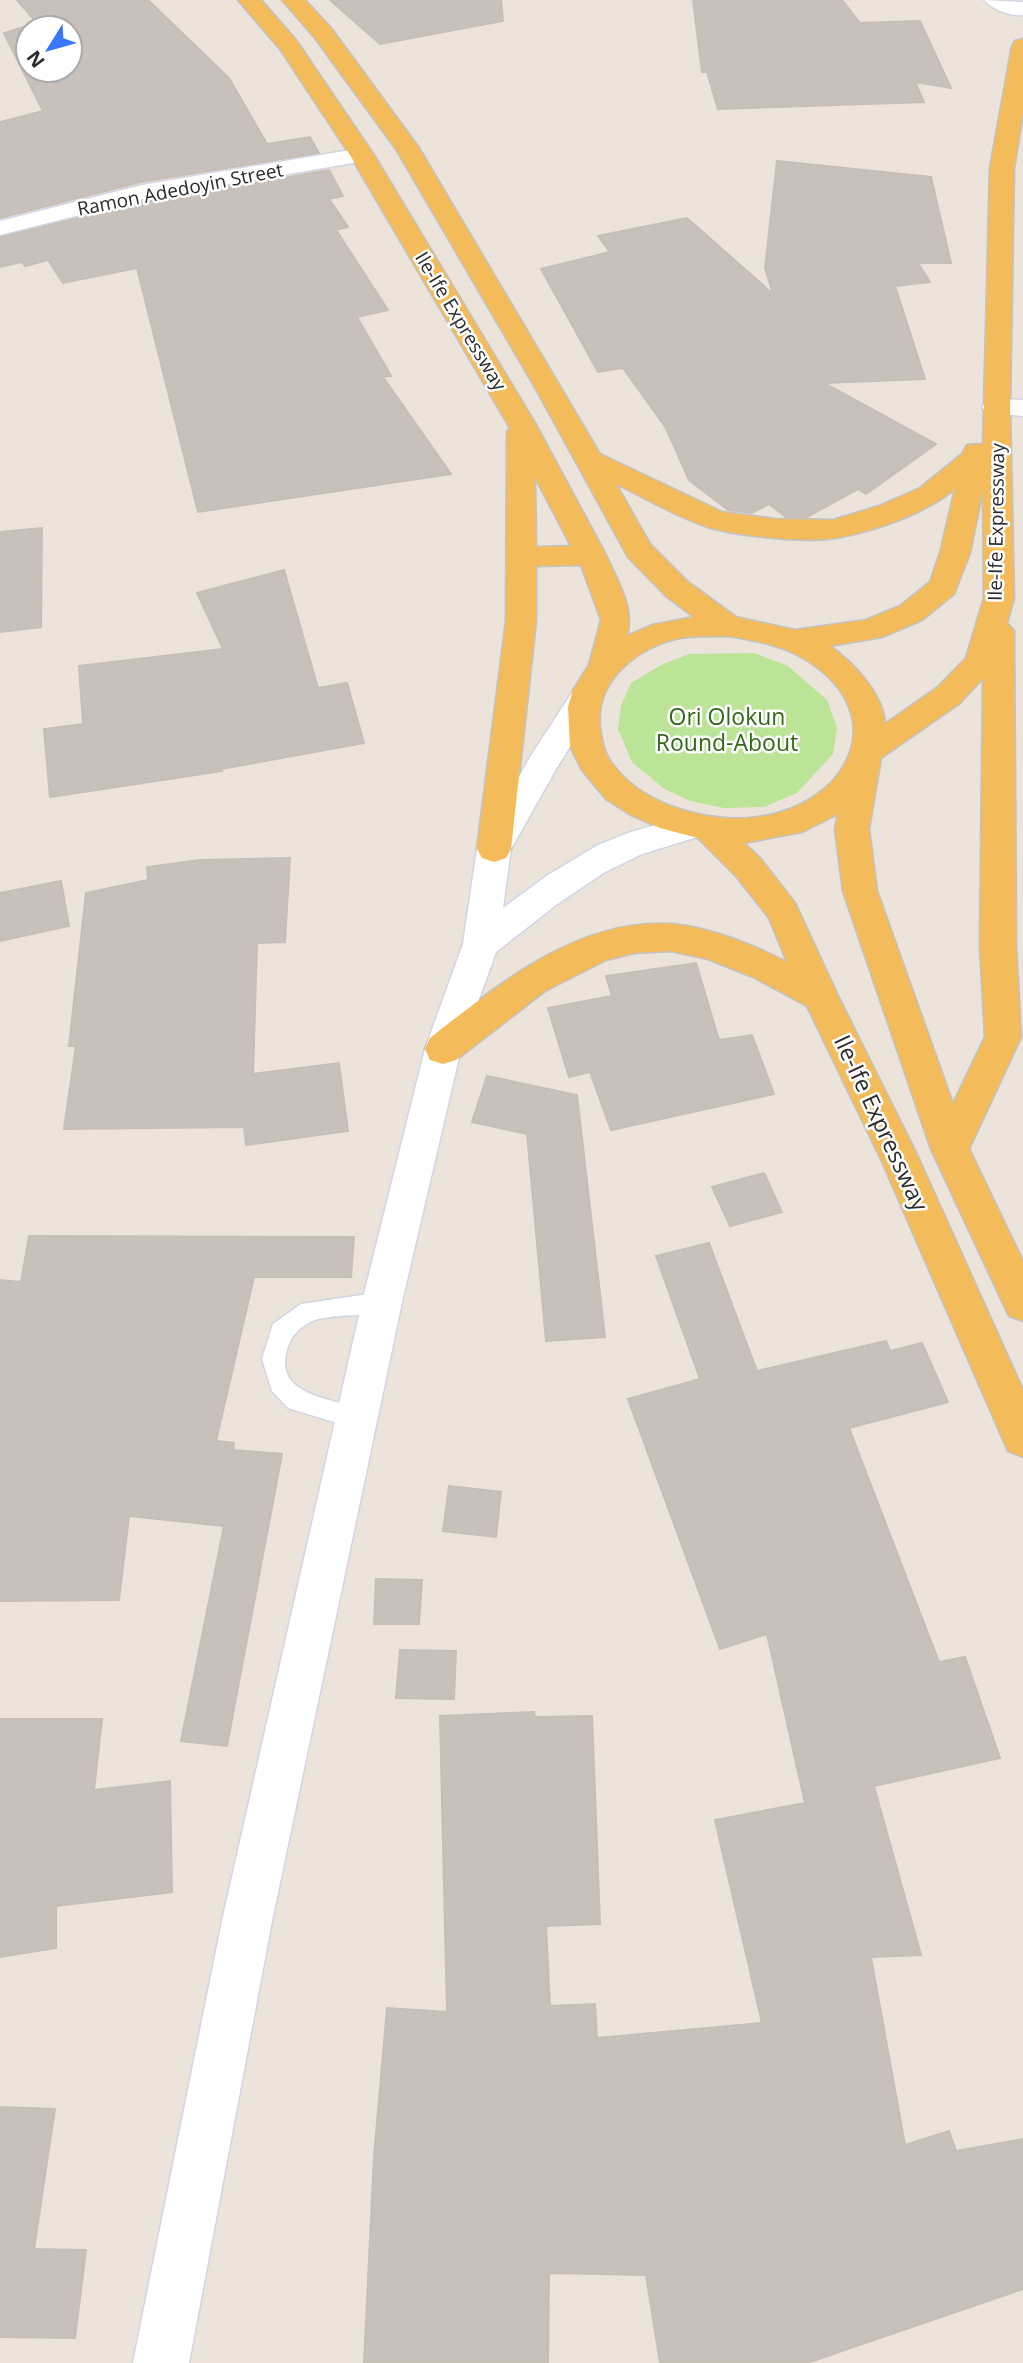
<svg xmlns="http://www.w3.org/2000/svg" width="1023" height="2363" viewBox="0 0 1023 2363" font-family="'Open Sans',sans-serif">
<rect width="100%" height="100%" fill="#ece3db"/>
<!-- green -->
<path fill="#bbe496" d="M754,653L788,666L827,700L837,728L833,754L797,793L764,807L724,808L690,801L663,788L632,762L618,729L621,706L631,683L661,665L689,654Z"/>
<!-- building -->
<g fill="#c7c0bb" stroke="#c7beb5" stroke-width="2" fill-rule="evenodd">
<path d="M17,0H148L229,78L267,144L310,137L319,153L141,182L0,218V122L43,111L4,33L37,23ZM28,28H70V70H28Z"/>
<path d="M330,0H501L503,21L380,44Z"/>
<path d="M693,0H842L860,23L920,21L951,88L915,82L924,102L718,109L707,72H702Z"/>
<path d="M777,161L931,177L951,263H918L930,282L895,286L925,379L824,383L936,444L866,494L858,489L807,517H786L769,504L752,513L728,510L689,480L666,428L623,368L598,372L541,269L610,252L598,236L687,218L773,294L765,268Z"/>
<path d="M329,170L343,196L329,199L348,227L336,230L388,310L357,317L391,376L383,377L451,474L198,512L137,268L63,283L48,260L25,266L22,262L0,267V237L144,202Z"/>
<path d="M42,528L41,627L0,632V532Z"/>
<path d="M284,570L318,688L347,683L364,743L221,769L222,771L50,797L44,729L83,724L79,666L223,649L197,593Z"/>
<path d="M290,858L285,942L257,943L253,1074L339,1063L348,1131L246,1145L244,1127L64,1129L76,1046H69L86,893L148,880L147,867L200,860Z"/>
<path d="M61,881L69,926L0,941V893Z"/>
<path d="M696,963L719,1040L752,1035L774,1094L611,1130L590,1072L569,1077L548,1008L612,996L606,976Z"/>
<path d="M487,1076L577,1095L605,1337L546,1341L527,1134L472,1122Z"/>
<path d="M764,1173L782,1212L730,1226L712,1187Z"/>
<path d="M29,1236L354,1237L351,1277H254L216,1441L234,1443L233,1450L282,1454L227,1746L181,1741L224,1526L129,1516L119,1600L0,1601V1280L21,1282Z"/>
<path d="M709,1243L757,1371L886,1341L890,1351L922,1343L948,1402L849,1428L939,1662L965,1657L1000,1758L874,1786L921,1955L871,1957L905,2145L949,2131L956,2151L1023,2139V2289L807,2363H660L646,2275L549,2273L548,2363H364L374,2157L387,2008L447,2012L440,1716L534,1712L535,1717L592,1716L600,1924L546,1926L550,2006L595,2004L597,2038L762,2023L715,1820L805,1803L767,1634L720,1649L628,1399L700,1379L656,1256Z"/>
<path d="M449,1486L501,1492L496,1537L443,1531Z"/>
<path d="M376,1579L422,1580L419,1624H374Z"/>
<path d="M400,1650L456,1651L454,1699L396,1698Z"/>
<path d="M0,1719H102L94,1790L170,1781L172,1892L56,1906V1948L0,1957Z"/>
<path d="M0,2107L55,2109L34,2249L86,2250L75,2338L0,2337Z"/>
</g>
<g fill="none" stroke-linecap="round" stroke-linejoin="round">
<!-- lane casing -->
<g stroke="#d0d6e3" stroke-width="3">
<path id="lane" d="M382,1292L390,1295L393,1302L390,1309C366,1318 339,1313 315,1320C301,1325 290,1337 287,1350C273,1397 336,1399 365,1410L368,1418L365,1426L357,1429L288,1408L272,1391L262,1359L273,1324L301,1304Z"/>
</g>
<!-- street casing -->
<g stroke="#d0d6e3" stroke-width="3">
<g id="street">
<path d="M984,0L1023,2V15C1011,17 992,9 984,0Z"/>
<path d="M362,148L370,150L374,155L370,160L143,199L0,235V221L142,185Z"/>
<path d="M996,399L1023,400V416L986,413L982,407L986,401Z"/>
</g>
</g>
<!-- secondary casing -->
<g stroke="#d0d6e3" stroke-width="3">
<path id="secondary" d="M584,688L595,691L600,699L556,769L511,849L503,908L548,875L598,845L628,833L692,814L704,817L709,826L704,835L642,854L605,872L556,905L496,952L461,1049L402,1302L272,1921L189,2363H133L222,1921L362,1302L425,1049L463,944L477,849L532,754L573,691Z"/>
</g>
<!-- primary casing -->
<g stroke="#c3c3c3" stroke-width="3">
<path id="primary" d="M238,0H261L296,40L374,155L535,423L606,555C617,581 635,607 627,636L652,625L694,617L666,596L628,557L536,389L396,149L315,38L282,0H305L331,28L419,148L600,454L722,512L775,519L833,520L879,506L920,488L962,454L967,445L983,444L990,168L1012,46L1015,41L1023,39V113L1014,168L1010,407L1014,598L1007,623L1014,631L1016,947L1021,1037L969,1149L1023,1261V1321L1009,1316L931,1149L843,891L835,829L838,814L802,832L744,843L760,858L795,903L838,996L918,1157L1023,1390V1457L1008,1451L880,1157L807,1006L753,977L708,959L671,951L634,953L606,960L545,991L456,1060L443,1064L430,1060L425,1049L430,1038C498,985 578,918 671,924C711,927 752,945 787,962L769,918L736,876L698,838L660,828L631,815L606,799L582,770L570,746L568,707L573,690L589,665L601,620L581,565L536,566V621L511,849L506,858L494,862L482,858L477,849L506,621L507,432L510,428L350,155L280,49ZM535,477L571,546L536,547ZM616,484C646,498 677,517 708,527C736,536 808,543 836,538C877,530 922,515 955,489L940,553L930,582L900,606L866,620L795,630L736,617L688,582L650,544ZM983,489L984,598L966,658L938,687L885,724C883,694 854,663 830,646L882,637L922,620L954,594L970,553ZM728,636C756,641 784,645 808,661C895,717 846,806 758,817C709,824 640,805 611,762C603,751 602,740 600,727C595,682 634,650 675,639C692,635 711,637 728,636ZM983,678L980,947L985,1037L953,1104L877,891L869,829L881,758L960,703Z"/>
</g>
<!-- lane -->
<use href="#lane" fill="#fff" fill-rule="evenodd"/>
<!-- street -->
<use href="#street" fill="#fff" fill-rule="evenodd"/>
<!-- secondary -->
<use href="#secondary" fill="#fff" fill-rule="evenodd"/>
<!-- primary -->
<use href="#primary" fill="#f3bb59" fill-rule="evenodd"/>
</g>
<g text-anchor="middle" stroke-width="5" stroke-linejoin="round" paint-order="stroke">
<!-- far-street labels -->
<g font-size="19" fill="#2a2a2a" stroke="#fff">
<text transform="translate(180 189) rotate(-11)" y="7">Ramon Adedoyin Street</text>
<text transform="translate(461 321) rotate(59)" y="7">Ile-Ife Expressway</text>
<text transform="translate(996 522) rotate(-89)" y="7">Ile-Ife Expressway</text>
</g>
<!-- park labels -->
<g font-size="23" fill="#336818" stroke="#fff">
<text x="727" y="725">Ori Olokun<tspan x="727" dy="26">Round-About</tspan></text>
</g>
<!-- street labels -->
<g font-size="23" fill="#2a2a2a" stroke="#fff">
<text transform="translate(881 1123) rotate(65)" y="8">Ile-Ife Expressway</text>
</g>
</g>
<!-- north arrow -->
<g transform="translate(49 49) rotate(233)"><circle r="33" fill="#ffffff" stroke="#aaaaaa" stroke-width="2"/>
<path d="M0-5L12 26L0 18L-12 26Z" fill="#3776fd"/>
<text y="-10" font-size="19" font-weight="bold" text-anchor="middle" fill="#2a2a2a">N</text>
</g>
</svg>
